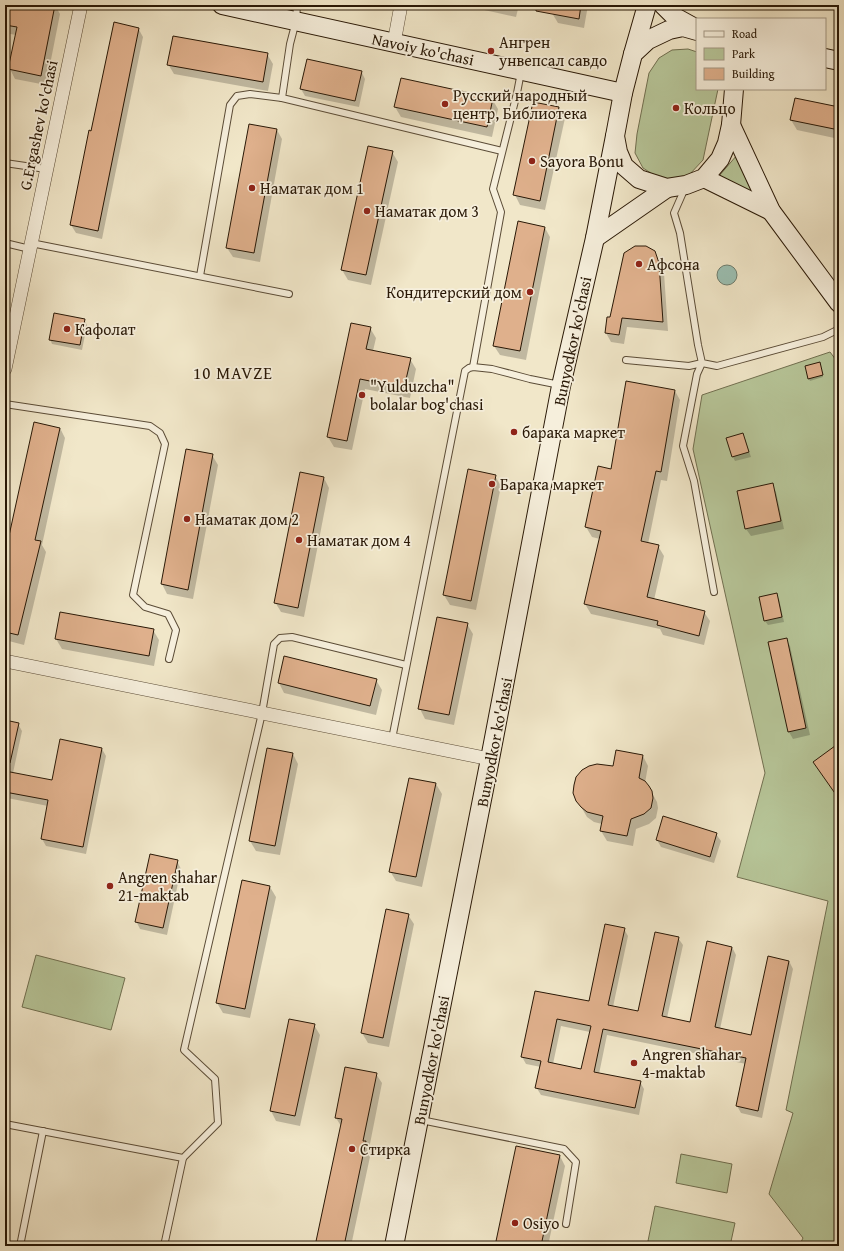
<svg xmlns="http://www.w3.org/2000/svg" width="844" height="1251" viewBox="0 0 844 1251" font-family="'Gentium Book Plus',serif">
<rect width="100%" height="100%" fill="#f1e7c9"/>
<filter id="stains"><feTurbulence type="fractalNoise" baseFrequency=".005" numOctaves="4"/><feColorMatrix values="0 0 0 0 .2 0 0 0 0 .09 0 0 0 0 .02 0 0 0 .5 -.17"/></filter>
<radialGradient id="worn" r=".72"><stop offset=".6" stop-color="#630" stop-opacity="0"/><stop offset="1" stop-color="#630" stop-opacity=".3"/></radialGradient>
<!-- green -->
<g fill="#b7c699" stroke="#706f50">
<path d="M688,49L697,52V89H718L703,160L689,175L671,180L657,177L643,168L635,153L637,134L649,73L659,58L672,50Z"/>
<path d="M737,155L753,193L719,176Z"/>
<path d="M830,352L839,364V1246H799L803,1238L769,1194L793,1113L786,1110L828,901L737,877L765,773L693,449L702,395Z"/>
<path d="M36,955L125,978L111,1030L22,1007Z"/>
<path d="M681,1154L732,1164L727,1193L676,1183Z"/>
<path d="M655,1206L735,1223L730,1246H647Z"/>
</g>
<!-- water -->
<circle fill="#9bc0b3" stroke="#6d7d6e" cx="727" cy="275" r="10"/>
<!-- shadow -->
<g fill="#0003" fill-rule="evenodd">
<path d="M5,5H55L60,14L46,85L15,79L10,69L16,35L5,33Z"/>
<path d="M462,5H519L516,17Z"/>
<path d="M554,5H588L584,28L558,23L552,13Z"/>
<path d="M823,5H839V8Z"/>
<path d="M138,28L143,37L102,239L76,233L71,225L92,132Z"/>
<path d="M267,54L273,64L268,91L174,74L168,64Z"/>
<path d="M361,71L365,79L359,107L305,96L301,89Z"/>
<path d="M492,99L498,109L492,137L401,117L395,107Z"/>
<path d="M534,103L559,108L565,118L545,210L520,205L515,195Z"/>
<path d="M839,108V139L797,130L791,120Z"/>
<path d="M277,130L282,139L260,262L233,257L227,248Z"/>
<path d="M392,152L398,162L371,285L348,280L342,270Z"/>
<path d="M545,228L550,237L526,360L500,355L494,346Z"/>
<path d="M654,252L660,262L664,273L668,331L627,327L624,344L611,342L606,333L611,318Z"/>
<path d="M84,320L87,325L82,350L52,344L50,339Z"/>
<path d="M370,328L376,338L373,351L410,359L416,369L410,398L365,389L352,450L334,447L328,437Z"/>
<path d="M820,365L823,377L810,381L809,379Z"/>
<path d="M675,391L680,400L667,481L661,480L648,544L658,546L664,556L654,600L704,612L710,621L704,645L663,635L660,629L591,614L585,604L600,539L592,537L586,527L612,470Z"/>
<path d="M60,428L65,438L42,545L46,552L24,645L5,640V558Z"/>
<path d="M742,434L745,439L751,457L735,461L733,457L727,439Z"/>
<path d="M187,450L212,455L218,465L193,599L167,594L162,584Z"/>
<path d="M495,476L501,486L476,610L450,605L444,595Z"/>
<path d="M324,478L329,488L304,617L281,612L275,602Z"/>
<path d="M772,485L776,492L784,529L751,536L746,529L739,492Z"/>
<path d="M776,594L779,599L784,622L768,625L765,621Z"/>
<path d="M61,614L153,630L159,640L154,666L62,649L56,639Z"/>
<path d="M467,624L473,634L454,725L425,719L420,709Z"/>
<path d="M786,639L790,646L810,735L793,739L789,732L769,643Z"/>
<path d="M376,680L382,690L376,715L284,693L279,683Z"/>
<path d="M5,721L18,724L22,731L13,773L52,781L102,749L106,756L86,854L46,846L42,839L48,806L7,798L5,808Z"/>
<path d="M293,754L298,764L280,855L256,851L250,841Z"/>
<path d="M643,756L648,766L645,783L648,786L657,802L658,808L656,818L649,824L636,829L633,846L607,841L601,831L602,824L594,822L587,817L577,800L613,767Z"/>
<path d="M410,779L436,784L442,794L422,887L396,881L390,871Z"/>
<path d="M716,834L721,841L714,863L661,847L657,840Z"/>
<path d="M177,861L181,869L167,935L140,929L136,921Z"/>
<path d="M243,881L270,887L276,897L250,1018L223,1013L217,1003Z"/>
<path d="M408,915L414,924L389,1047L368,1043L362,1033Z"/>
<path d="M624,929L628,936L613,1007L639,1012L678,938L683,945L667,1018L691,1023L732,947L736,955L720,1029L752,1036L789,961L793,969L762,1118L741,1113L737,1106L746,1064L607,1035L599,1074L640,1082L644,1089L639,1115L541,1095L536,1087L541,1067L526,1064L522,1057L536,992L589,1002ZM561,1026L590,1032L582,1070L553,1064Z"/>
<path d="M314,1025L320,1035L300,1126L276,1121L271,1111Z"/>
<path d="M376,1074L382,1083L369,1149L371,1152L351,1246H316L341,1126L336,1118Z"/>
<path d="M560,1156L565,1166L548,1246H496Z"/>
</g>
<!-- building -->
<g fill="#dfb08c" stroke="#291806" fill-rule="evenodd">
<path d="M5,5H55L41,76L8,69L17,27L5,25Z"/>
<path d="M536,5H581L579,19L536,11Z"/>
<path d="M114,22L139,28L98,231L70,225L89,130L91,131Z"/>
<path d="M173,36L268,53L263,82L167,65Z"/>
<path d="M307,59L362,71L355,101L300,89Z"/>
<path d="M401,78L493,98L487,127L394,107Z"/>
<path d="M795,98L839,107V130L790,120Z"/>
<path d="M533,102L559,107L540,201L513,195Z"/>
<path d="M249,124L277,129L254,253L226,248Z"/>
<path d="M368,146L393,151L366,275L341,270Z"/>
<path d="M518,221L545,227L520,351L493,346Z"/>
<path d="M635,246H646L655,251L659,263L663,322L622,318L619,335L605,333L607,317H610L624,253Z"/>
<path d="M54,313L85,319L80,345L49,340Z"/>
<path d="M351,323L371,327L366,349L411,358L404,388L360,379L347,441L327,437Z"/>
<path d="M820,362L823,375L808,379L805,366Z"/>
<path d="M626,381L675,390L661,472L656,471L641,541L659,545L647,597L705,611L699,636L657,625L658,621L584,604L601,531L585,527L598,466L611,469Z"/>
<path d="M34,422L60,428L35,540L41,541L18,635L5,632V554Z"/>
<path d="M743,433L749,452L732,457L726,438Z"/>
<path d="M186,449L213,454L188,590L161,584Z"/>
<path d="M468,469L496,475L471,601L443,595Z"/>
<path d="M300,472L324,477L298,608L274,603Z"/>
<path d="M773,483L781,521L745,529L737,491Z"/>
<path d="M777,593L782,617L764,621L759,597Z"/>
<path d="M60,612L154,629L149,656L55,639Z"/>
<path d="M437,617L468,623L449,715L418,709Z"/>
<path d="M787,638L806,728L788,732L768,642Z"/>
<path d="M284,656L377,679L370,706L278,683Z"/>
<path d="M5,720L19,723L10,763L5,762Z"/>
<path d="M60,739L102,748L83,847L41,839L48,800L5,792V771L52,780Z"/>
<path d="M839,743V799L813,762Z"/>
<path d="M267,748L293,753L275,846L249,841Z"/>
<path d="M616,750L643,755L639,778L645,781L649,786L652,791L653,798L651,808L644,814L631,819L627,836L600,831L603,816L587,812L581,807L576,801L573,793L574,785L576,777L582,770L589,766L597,764L613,766Z"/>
<path d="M409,778L436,783L416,877L389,872Z"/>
<path d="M663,816L717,833L710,857L656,840Z"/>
<path d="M150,854L178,860L163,928L135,922Z"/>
<path d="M242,880L270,886L245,1009L216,1003Z"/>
<path d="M386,909L409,914L383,1038L361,1033Z"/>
<path d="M605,924L625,928L608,1005L638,1011L655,932L679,937L662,1016L690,1022L707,941L732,947L715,1027L751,1035L768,956L789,961L758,1111L736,1106L746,1058L603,1029L594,1072L641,1081L635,1108L535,1088L541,1061L521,1057L535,991L589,1001ZM557,1019L591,1026L581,1069L548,1062Z"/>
<path d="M289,1019L315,1024L295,1116L270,1111Z"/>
<path d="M345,1067L377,1073L363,1141H366L344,1246H315L342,1119L335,1118Z"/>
<path d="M516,1146L560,1155L541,1246H495Z"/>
</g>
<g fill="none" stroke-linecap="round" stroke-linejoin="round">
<!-- service casing -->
<g stroke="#5b4c37" stroke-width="8">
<g id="service">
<path d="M297,5L296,21L290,44L282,98L502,151"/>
<path d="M5,163L46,169"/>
<path d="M685,188L674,213L680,233L698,345L702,363L717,366L823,337L839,329"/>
<path d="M5,243L30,249"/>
<path d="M31,243L289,294"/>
<path d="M200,276L230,105L237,96L250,94L282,98"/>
<path d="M626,360L689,366L702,363L697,374L683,446L694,481L714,592"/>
<path d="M473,367L501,212L493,189L517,93L521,72"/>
<path d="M5,404L150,426L160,433L165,444L133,595L145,607L168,614L176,630L169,659"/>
<path d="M392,739L465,371L469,368L473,367L492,369L530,379L560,385"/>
<path d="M421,1120L564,1149L576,1162L566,1224"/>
<path d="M5,1124L183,1158L218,1123L215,1079L184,1050L262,713L274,644L280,638L292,637L406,665"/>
<path d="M20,1246L43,1131"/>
<path d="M164,1246L183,1158"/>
</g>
</g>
<!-- minor casing -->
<g stroke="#5b4c37" stroke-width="14">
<g id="minor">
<path d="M394,43L401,5"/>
<path d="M5,369L81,5"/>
<path d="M5,661L490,759"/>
</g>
</g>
<!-- secondary casing -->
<g stroke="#291806" stroke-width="20">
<g id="secondary">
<path d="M222,5L623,93"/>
<path d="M663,5L675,17L695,28"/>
<path d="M697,31L683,27L669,30L648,40L633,54L623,93L615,136L618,152L624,166L639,179L667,188L686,185L704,178L720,159L727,143L731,125L734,89"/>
<path d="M633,54L647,5"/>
<path d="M825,58L839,61"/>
<path d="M731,125L771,211L839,303"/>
<path d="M704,178L771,211"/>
<path d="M595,238L667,188"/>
<path d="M394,1246L490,759L561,386L595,238L615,136"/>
</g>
</g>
<!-- service -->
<use href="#service" stroke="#f6efdc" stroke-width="6"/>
<!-- minor -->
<use href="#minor" stroke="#f6efdc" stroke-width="13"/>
<!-- secondary -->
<use href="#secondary" stroke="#f6efdc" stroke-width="18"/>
</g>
<!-- markers -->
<g fill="#8f2418" stroke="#f6efdc" stroke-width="1.5">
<circle cx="491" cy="51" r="4"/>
<circle cx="445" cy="104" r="4"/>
<circle cx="676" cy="108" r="4"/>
<circle cx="532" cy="161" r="4"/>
<circle cx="252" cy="188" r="4"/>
<circle cx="367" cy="211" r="4"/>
<circle cx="639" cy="264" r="4"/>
<circle cx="530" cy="292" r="4"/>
<circle cx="67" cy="329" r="4"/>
<circle cx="362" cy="395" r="4"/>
<circle cx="514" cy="432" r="4"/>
<circle cx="492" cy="484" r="4"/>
<circle cx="187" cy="519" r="4"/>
<circle cx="299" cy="540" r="4"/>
<circle cx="110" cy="886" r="4"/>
<circle cx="634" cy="1063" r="4"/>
<circle cx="352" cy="1149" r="4"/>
<circle cx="515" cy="1223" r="4"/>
</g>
<g text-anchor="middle" stroke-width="3.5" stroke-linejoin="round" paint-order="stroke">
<!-- poi labels -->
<g font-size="16" fill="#291806" stroke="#f6efdc" text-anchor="start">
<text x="499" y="48">Ангрен<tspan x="499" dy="18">унвепсал савдо</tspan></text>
<text x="453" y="101">Русский народный<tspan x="453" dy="18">центр, Библиотека</tspan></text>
<text x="684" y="114">Кольцо</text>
<text x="540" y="167">Sayora Bonu</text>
<text x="260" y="194">Наматак дом 1</text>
<text x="375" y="217">Наматак дом 3</text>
<text x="647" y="270">Афсона</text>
<text x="522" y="298" text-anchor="end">Кондитерский дом</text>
<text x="75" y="335">Кафолат</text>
<text x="370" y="392">"Yulduzcha"<tspan x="370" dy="18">bolalar bog'chasi</tspan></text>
<text x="522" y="438">барака маркет</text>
<text x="500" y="490">Барака маркет</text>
<text x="195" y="525">Наматак дом 2</text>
<text x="307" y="546">Наматак дом 4</text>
<text x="118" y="883">Angren shahar<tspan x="118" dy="18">21-maktab</tspan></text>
<text x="642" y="1060">Angren shahar<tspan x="642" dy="18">4-maktab</tspan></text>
<text x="360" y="1155">Стирка</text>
<text x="523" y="1229">Osiyo</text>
</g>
<!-- street labels -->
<g font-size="16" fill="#291806" stroke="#f6efdc">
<text transform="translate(423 49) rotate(12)" y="6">Navoiy ko'chasi</text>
<text transform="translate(38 125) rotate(-78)" y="6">G.Ergashev ko'chasi</text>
<text transform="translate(572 341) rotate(-78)" y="6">Bunyodkor ko'chasi</text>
<text transform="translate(494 742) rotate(-79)" y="6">Bunyodkor ko'chasi</text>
<text transform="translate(431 1060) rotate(-79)" y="6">Bunyodkor ko'chasi</text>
</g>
<!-- neighbourhood labels -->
<g font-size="17" letter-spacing="1" fill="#291806" stroke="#f6efdc">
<text x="233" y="379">10 MAVZE</text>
</g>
</g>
<!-- margin -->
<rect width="844" height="1251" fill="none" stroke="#f1e7c9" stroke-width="20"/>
<rect x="6" y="6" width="832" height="1239" fill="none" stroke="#291806" stroke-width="2"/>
<rect x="10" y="10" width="824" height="1231" fill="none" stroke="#291806"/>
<!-- legend -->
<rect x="696" y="18" width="130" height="72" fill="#f6efdc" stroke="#a49986"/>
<rect x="704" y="31" width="20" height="6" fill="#f6efdc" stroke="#a49986"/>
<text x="732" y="38" font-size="12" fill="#291806">Road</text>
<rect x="704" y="48" width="20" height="12" fill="#b7c699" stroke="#a49986"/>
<text x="732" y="58" font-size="12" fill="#291806">Park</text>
<rect x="704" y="68" width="20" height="12" fill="#dfb08c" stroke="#a49986"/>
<text x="732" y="78" font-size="12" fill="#291806">Building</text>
<rect width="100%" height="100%" filter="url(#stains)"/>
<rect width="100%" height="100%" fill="url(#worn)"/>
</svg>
